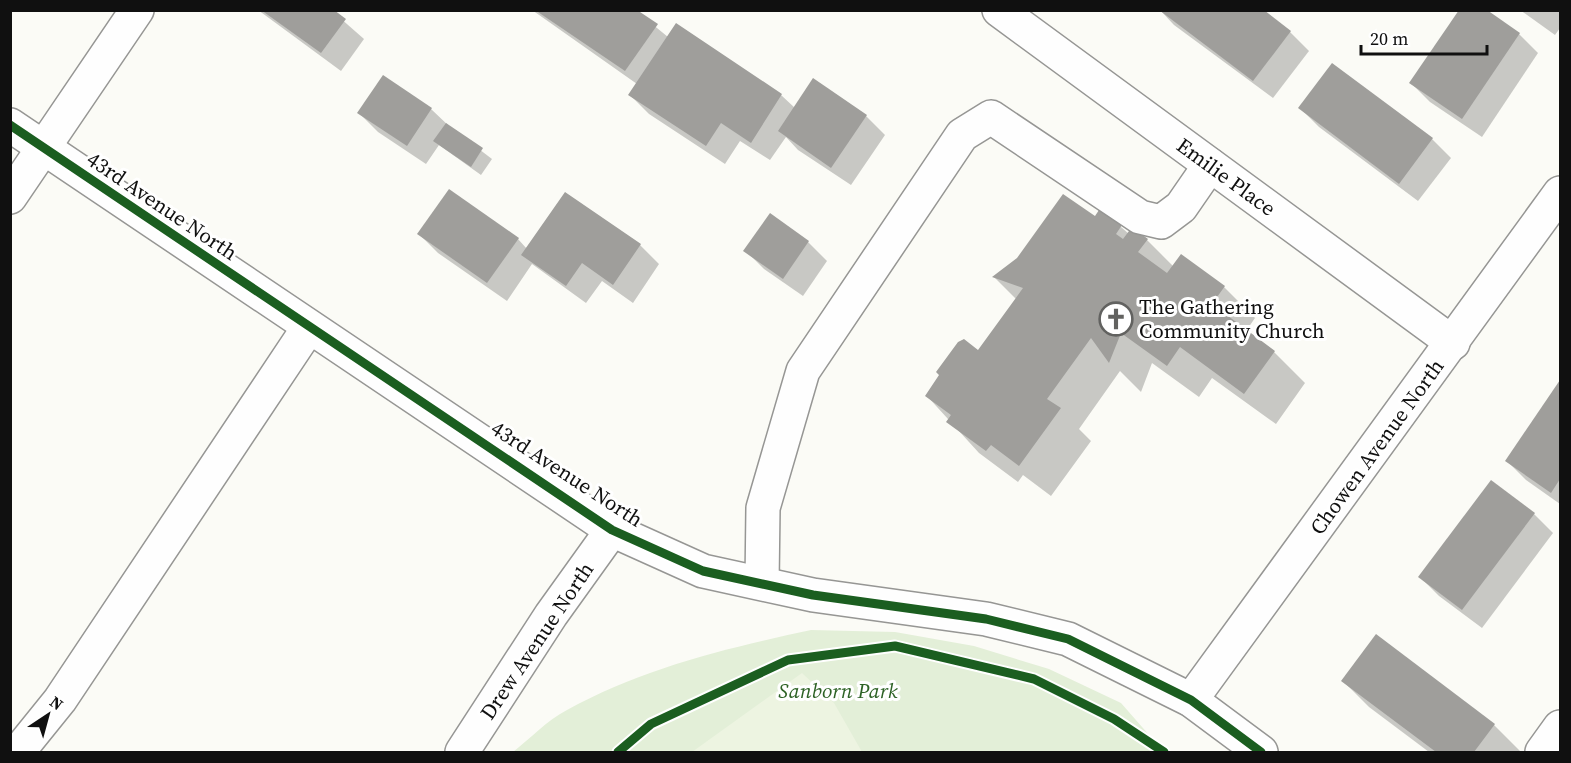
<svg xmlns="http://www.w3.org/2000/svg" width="1571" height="763" viewBox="0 0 1571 763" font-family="'Source Serif 4',serif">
<rect width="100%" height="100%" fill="#fbfbf6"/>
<!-- green -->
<path fill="#e3efd8" d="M811,630L895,632L974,646L1049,669L1121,703L1164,752H513C530,739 547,720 567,710C643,668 727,648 811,630Z"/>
<!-- pitch -->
<path fill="#edf4e1" d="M802,673L834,703L862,752H692Z"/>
<!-- shadow -->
<g fill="#0003">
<path d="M258,10H331L364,39L341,71Z"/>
<path d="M532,10H635L668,37L676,25L781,95L795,108L866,116L885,135L851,185L798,150L786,137L770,160L740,141L725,164L649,114L630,95L637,84Z"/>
<path d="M1160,10L1290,32L1309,51L1273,98L1174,25Z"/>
<path d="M1484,10L1519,34L1538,53L1482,137L1430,102L1411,83Z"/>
<path d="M1520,10H1560V28L1555,35Z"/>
<path d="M383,77L431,109L450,127L492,159L481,175L439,145L426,164L378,132L359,113Z"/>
<path d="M1300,108L1432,139L1451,158L1418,201L1319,127Z"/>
<path d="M770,215L808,242L827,261L803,296L764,269L745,250Z"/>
<path d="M1095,218L1121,227L1129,234L1147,240L1174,267L1224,287L1255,318L1246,331L1274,352L1305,383L1276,424L1212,378L1199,397L1152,363L1141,392L1120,371L1079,429L1091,441L1051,496L1023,475L1018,482L979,453L927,396L978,352L1017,300L994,277Z"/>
<path d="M419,234L518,239L527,249L640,245L659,264L633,303L602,281L586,303L532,264L507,301L438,253Z"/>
<path d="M1560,383V504L1526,480L1507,461Z"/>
<path d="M1534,514L1553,533L1482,628L1439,596L1420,577Z"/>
<path d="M1343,681L1494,725L1520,751L1429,752L1369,707Z"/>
</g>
<!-- building -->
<g fill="#9f9e9b">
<path d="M261,10H334L346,19L321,53Z"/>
<path d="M535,10H637L658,24L625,71Z"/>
<path d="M1159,10H1264L1291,31L1253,81Z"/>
<path d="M1459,10H1487L1520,33L1462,119L1409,83Z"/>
<path d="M676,23L782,94L751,143L721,123L706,146L628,95Z"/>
<path d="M1332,63L1433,138L1399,184L1298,108Z"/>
<path d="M383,75L432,108L407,146L357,113Z"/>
<path d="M813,78L867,115L831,168L778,131Z"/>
<path d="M446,123L483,148L471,167L433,141Z"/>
<path d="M449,189L519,238L487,283L417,234Z"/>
<path d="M565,192L641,244L613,285L582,263L566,286L521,255Z"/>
<path d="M1063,194L1095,216L1099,210L1122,225L1116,234L1123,239L1132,227L1148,239L1138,252L1167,273L1181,254L1225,286L1212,304L1275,351L1244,394L1180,347L1167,366L1121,333L1109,363L1091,338L1047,399L1061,408L1019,466L991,445L986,451L946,422L951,415L925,396L939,375L936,372L958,342L964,339L978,350L1023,288L992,277L1017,258Z"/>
<path d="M770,213L809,241L783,279L743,251Z"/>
<path d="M1560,380V479L1551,493L1505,461Z"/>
<path d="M1491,480L1535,513L1462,610L1418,577Z"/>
<path d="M1376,634L1495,724L1474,752H1436L1341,681Z"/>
</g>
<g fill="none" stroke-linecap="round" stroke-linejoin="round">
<!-- minor casing -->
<g stroke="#969694" stroke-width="36">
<g id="minor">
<path d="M999,10L1453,343"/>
<path d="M10,125L612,530L703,571L813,595L986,619L1068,639L1191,700L1261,752"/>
<path d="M10,197L137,10"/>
<path d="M762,583L763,508L803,371L962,135L991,117L1140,217L1161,222L1181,207L1210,165"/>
<path d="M1191,700L1560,193"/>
<path d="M18,752L60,700L309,327"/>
<path d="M462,752L551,615L612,530"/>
<path d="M1542,752L1560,727"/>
</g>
</g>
<!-- minor -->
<use href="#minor" stroke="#fefefe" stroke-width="33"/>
<!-- cycleway casing -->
<g stroke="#fff" stroke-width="13">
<g id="cycleway">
<path d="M10,125L612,530L703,571L813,595L986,619L1068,639L1191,700L1261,752"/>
<path d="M618,752L651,724L788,660L895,646L1034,679L1114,719L1164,752"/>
</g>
</g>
<!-- cycleway -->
<use href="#cycleway" stroke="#1b5e20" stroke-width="9"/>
</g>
<!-- icons -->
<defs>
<g id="church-ring" transform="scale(1.725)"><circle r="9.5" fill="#fff" stroke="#626260" stroke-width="1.5"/><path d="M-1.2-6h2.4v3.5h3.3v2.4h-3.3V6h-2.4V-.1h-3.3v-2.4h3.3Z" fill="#626260"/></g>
</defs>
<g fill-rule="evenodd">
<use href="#church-ring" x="1116" y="319"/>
</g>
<g text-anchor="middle" stroke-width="6" stroke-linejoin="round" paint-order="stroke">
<!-- street labels -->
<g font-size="21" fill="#101010" stroke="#fff">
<text transform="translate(1226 177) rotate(36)" y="7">Emilie Place</text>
<text transform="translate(162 206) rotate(34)" y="7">43rd Avenue North</text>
<text transform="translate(1377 447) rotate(-54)" y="7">Chowen Avenue North</text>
<text transform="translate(567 474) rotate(33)" y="7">43rd Avenue North</text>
<text transform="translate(537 641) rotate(-56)" y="7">Drew Avenue North</text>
</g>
<!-- poi labels -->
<g font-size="21" fill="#101010" stroke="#fff" text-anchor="start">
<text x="1139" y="314">The Gathering<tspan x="1139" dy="24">Community Church</tspan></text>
</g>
<!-- park labels -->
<g font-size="21" font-style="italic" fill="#2d6225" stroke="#fff">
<text x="838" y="698">Sanborn Park</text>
</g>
</g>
<!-- border -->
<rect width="1571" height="763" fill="none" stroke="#101010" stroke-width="24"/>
<!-- north arrow -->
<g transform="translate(48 715) rotate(36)" stroke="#ffffff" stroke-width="4.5" paint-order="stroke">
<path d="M0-4.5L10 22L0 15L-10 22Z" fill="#101010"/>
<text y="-9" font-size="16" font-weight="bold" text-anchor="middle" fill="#101010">N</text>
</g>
<!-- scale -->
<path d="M1361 45v9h126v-9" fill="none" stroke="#101010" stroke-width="3"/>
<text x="1370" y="45" font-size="18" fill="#101010" stroke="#ffffff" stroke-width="4.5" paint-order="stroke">20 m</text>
</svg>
